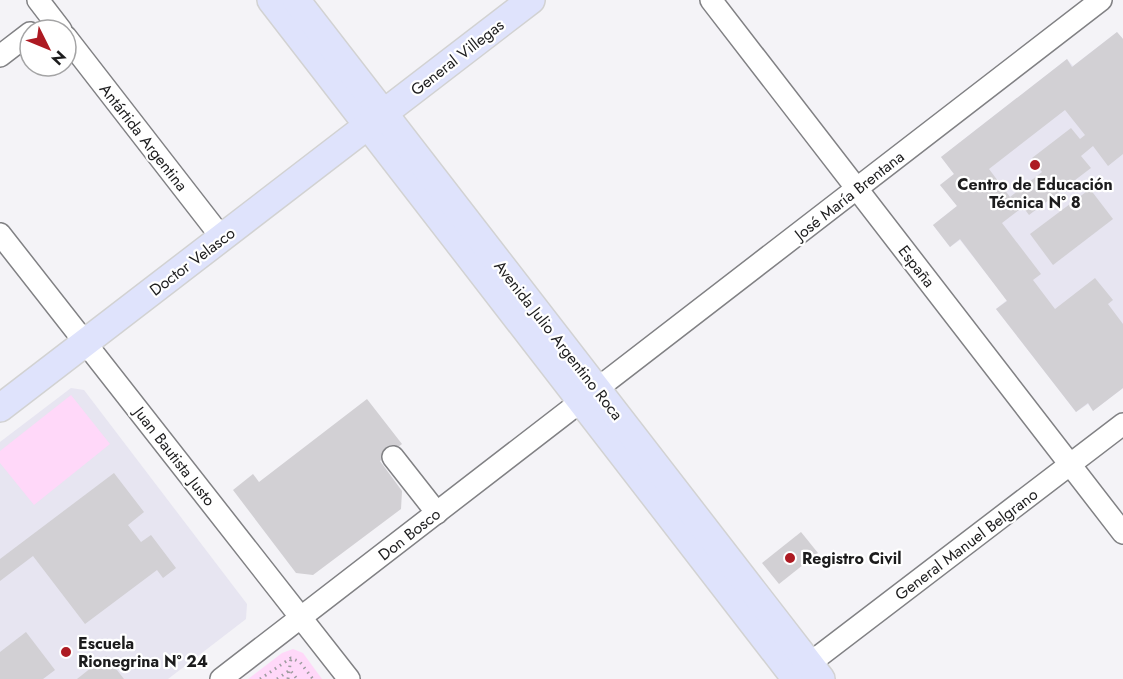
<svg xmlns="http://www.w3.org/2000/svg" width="1123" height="679" viewBox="0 0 1123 679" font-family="Jost,sans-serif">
<rect width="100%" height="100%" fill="#f4f3f7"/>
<!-- built -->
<g fill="#e7e5f1">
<path d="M1117,32L1123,39V388L1093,411L1088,404L1076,412L996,309L1007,300L960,240L950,247L933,225L957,206L940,185L954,174L941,157L1067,59L1073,66Z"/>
<path d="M71,388L84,390L247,604L246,619L168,679H0V442Z"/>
</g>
<!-- green -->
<g fill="#ffd8f9">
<path d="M71,395L110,444L34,505L0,463V451Z"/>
<path d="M293,649L303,653L322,679H248L282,653Z"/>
</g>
<!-- building -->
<g fill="#d2d0d4" fill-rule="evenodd">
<path d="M1117,32L1123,39V154L1108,166L1093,146L1081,156L1091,168L1029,215L1023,207L1002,223L1041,274L1033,280L1055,309L1095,278L1113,300L1108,304L1123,324V388L1093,411L1088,403L1076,412L996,309L1007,301L960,239L950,247L933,225L957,206L940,185L954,174L941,157L1067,59L1072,67ZM1065,110L1085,135L1080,139L1071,128L1032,158L1042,172L1010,197L989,169Z"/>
<path d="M1090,189L1113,219L1053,265L1030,234Z"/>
<path d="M367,399L402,444L380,461L402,491L401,509L313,575L296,573L233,490L253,474L259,482Z"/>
<path d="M114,473L144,512L128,525L141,542L151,535L176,568L163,578L157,570L85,624L33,556L0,581V559Z"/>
<path d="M801,532L818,553L779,584L762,563Z"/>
<path d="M26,632L55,670L43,679H0V652Z"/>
<path d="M106,656L124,679H77Z"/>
</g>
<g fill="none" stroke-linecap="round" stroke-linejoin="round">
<!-- minor casing -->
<g stroke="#818184" stroke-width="24">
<g id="minor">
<path d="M38,0L61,30"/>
<path d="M711,0L1123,533"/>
<path d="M66,37L222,238"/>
<path d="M0,56L30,33"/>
<path d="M0,234L349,679"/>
<path d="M393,457L437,513"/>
<path d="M797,673L1123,424"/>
<path d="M221,679L1101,0"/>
</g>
</g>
<!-- major casing -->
<g stroke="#d2d2d2" stroke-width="30">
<g id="major">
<path d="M271,0L796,679"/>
<path d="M296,0L821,679"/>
<path d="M0,408L531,0"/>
</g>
</g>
<!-- path -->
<g stroke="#9e9da0" stroke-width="3" stroke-dasharray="1.5 4.5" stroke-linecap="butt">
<path d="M260,679L291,658L300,662L313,679"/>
<path d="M277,679L290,670L297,679"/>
<path d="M288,679L291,658"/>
</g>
<!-- minor -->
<use href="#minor" stroke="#fff" stroke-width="21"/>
<!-- major -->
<use href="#major" stroke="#dfe3fc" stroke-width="27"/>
</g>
<!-- markers -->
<g fill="#ad1a22" stroke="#fff" stroke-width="2">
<circle cx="1035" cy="165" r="6"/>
<circle cx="790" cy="558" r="6"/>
<circle cx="66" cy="652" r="6"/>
</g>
<g text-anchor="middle" stroke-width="4.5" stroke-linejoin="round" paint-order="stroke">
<!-- street labels -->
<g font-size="16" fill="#1c1c1d" stroke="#fff">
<text transform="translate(457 57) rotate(-38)" y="6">General Villegas</text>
<text transform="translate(144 137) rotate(52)" y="6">Antártida Argentina</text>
<text transform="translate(849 195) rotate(-38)" y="6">José María Brentana</text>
<text transform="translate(192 261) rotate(-37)" y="6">Doctor Velasco</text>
<text transform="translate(917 266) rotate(52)" y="6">España</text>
<text transform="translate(559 340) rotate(52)" y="6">Avenida Julio Argentino Roca</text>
<text transform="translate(175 456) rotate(52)" y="6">Juan Bautista Justo</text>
<text transform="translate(409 534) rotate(-38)" y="6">Don Bosco</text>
<text transform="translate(966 544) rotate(-37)" y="6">General Manuel Belgrano</text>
</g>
<!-- poi labels -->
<g font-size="16" font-weight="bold" fill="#1c1c1d" stroke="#fff" text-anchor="start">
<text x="1035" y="190" text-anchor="middle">Centro de Educación<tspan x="1035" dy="18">Técnica N° 8</tspan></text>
<text x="802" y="564">Registro Civil</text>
<text x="78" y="649">Escuela<tspan x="78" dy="18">Rionegrina N° 24</tspan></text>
</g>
</g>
<!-- north arrow -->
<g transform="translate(48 48) rotate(133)"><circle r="28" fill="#ffffff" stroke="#a4a4a5" stroke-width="1.5"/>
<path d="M0-4.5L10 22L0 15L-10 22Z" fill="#ad1a22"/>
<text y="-9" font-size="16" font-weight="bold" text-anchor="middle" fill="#1c1c1d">N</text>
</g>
</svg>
